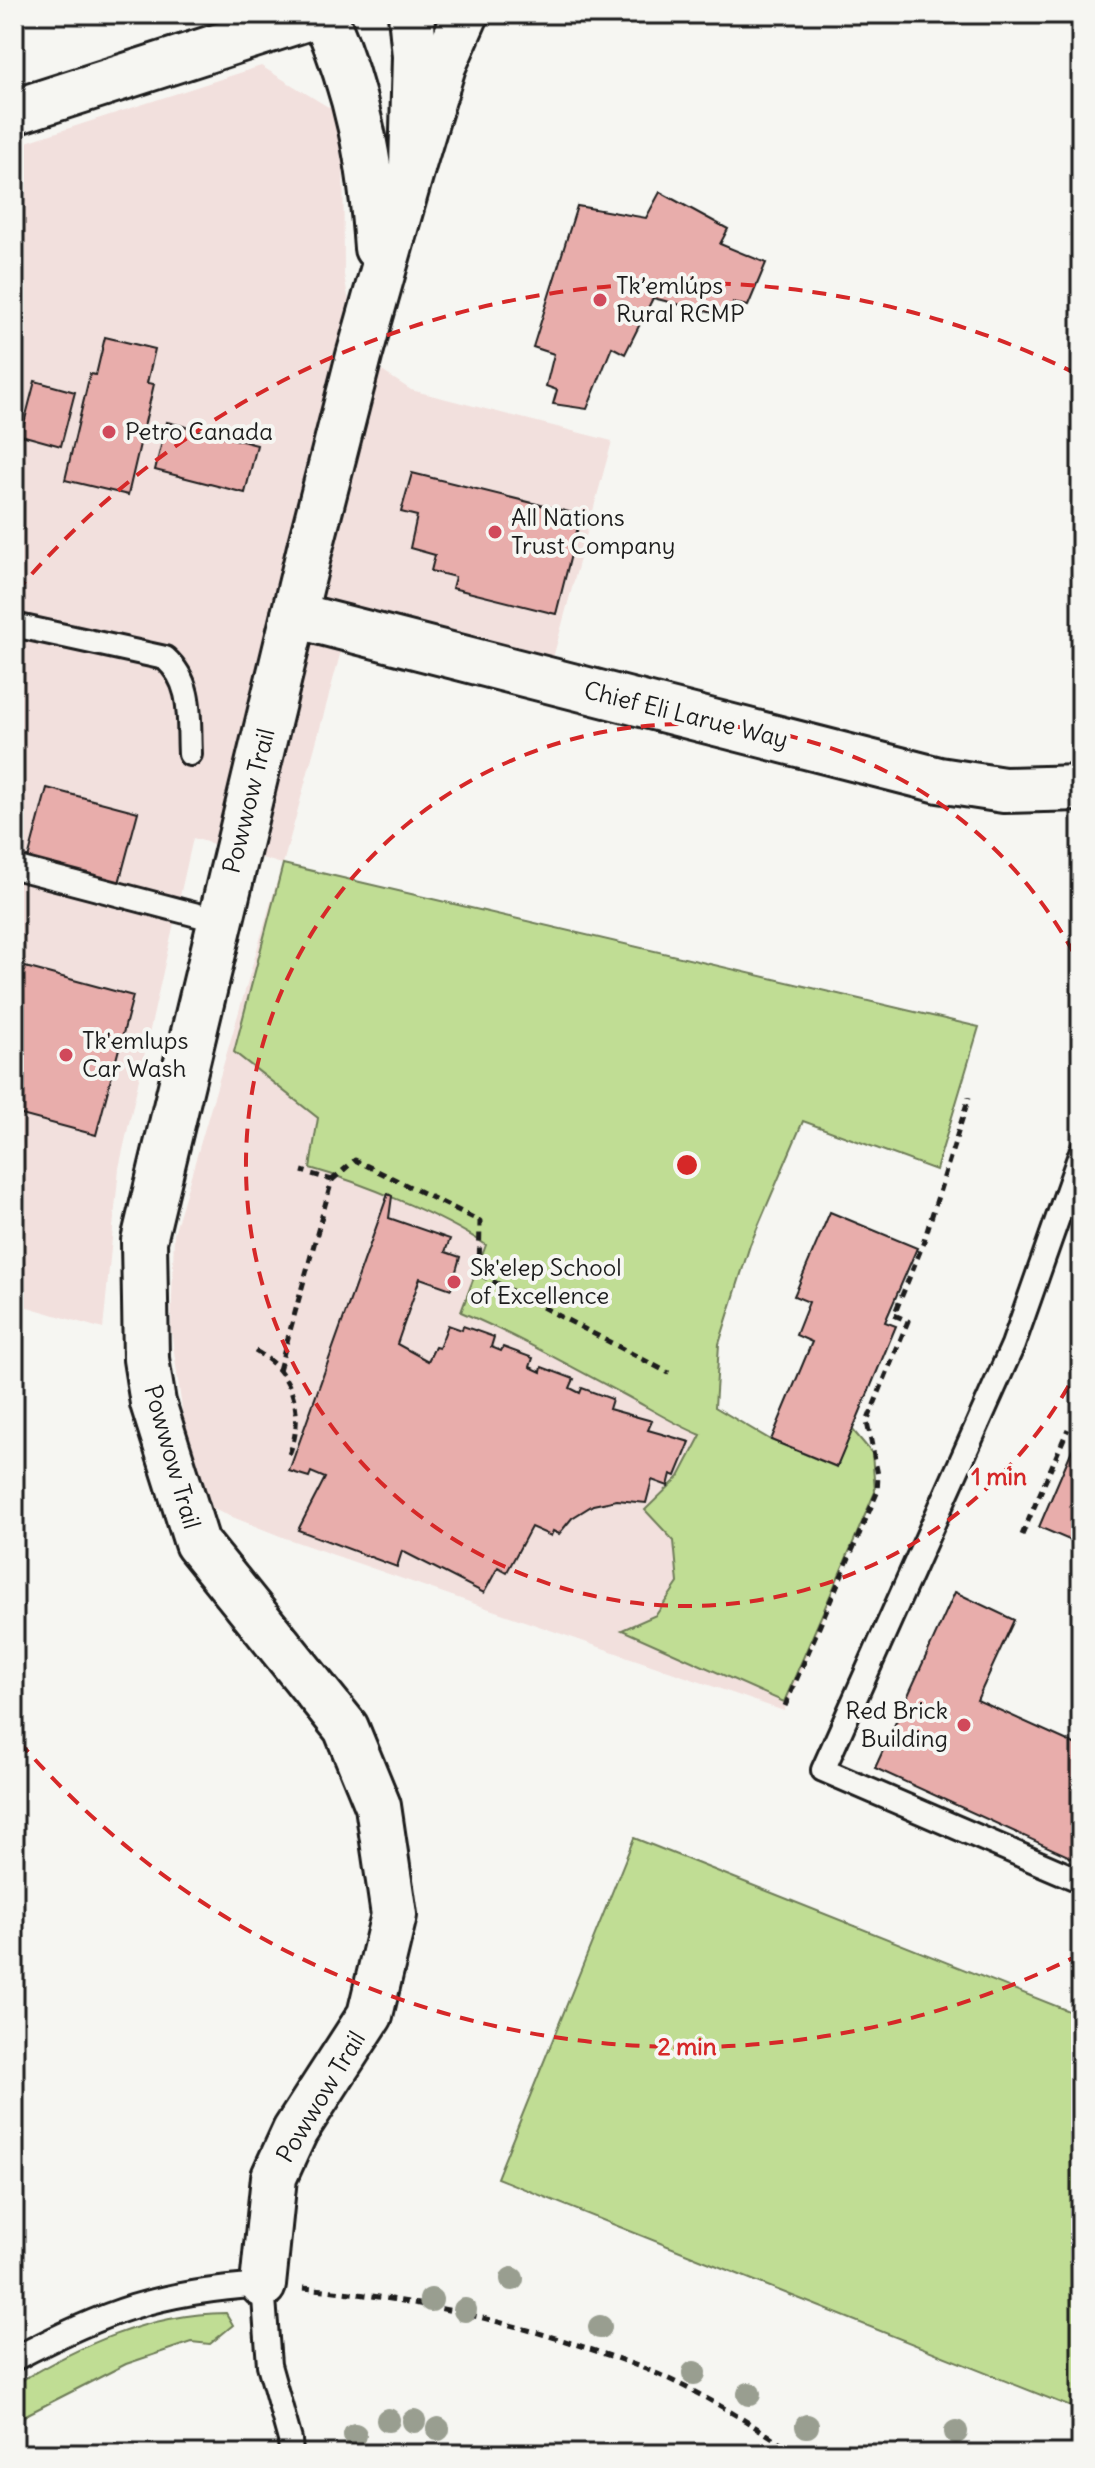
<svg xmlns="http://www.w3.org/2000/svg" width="1095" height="2468" viewBox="0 0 1095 2468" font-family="Delius,sans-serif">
<rect width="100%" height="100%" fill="#f6f6f2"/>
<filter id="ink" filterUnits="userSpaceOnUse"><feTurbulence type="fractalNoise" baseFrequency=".0125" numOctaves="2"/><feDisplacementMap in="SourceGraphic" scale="16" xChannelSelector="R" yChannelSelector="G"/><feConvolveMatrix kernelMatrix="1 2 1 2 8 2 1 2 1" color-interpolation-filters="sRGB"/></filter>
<g filter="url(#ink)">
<!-- built -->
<path fill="#f2e0dd" d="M261,66L343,116L344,275L359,356L411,390L612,441L547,680L347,629L283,864L979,1027L925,1166L803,1121L691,1386L706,1428L875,1492L784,1711L285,1538L195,1502L171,1330L174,1234L282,864L193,838L119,1168L103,1329L14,1303V146Z"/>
<!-- green -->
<g fill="#c0dd94" stroke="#6e7c58" stroke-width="2">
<path d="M283,864L979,1027L936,1170L803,1121L750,1245L719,1344L715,1407L771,1440L836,1467L852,1429L872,1453L875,1492L784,1702L622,1630L656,1615L678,1583L674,1541L645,1510L679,1477L701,1435C672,1423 651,1409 623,1394C570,1366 517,1336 461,1312L486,1245C444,1216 360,1182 310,1168L318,1118L234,1052Z"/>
<path d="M634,1838L1081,2016V2411L497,2178Z"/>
<path d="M226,2313L233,2325L210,2344L191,2342L126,2364L14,2421V2385C80,2345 148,2314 226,2313Z"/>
</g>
<!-- building -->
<g fill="#e8adab" stroke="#1c1c1c" stroke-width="2">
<path d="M660,192L728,229L720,244L766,263L748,306L733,303L729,317L653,298L625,354L612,347L587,409L553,404L557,390L546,386L554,354L533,347L577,206L646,218Z"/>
<path d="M105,337L155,349L147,383L154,384L128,495L65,480L90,374L96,375Z"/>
<path d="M35,381L75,392L61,446L21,435Z"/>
<path d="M167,422L257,445L245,493L155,470Z"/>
<path d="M412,473L581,515L556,614L452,588L455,577L431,571L435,555L410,548L417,516L401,512Z"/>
<path d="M47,788L138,812L119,883L28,859Z"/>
<path d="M14,964L133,996L96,1135L14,1113Z"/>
<path d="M388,1194L392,1196L389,1218L450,1239L445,1252L460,1257L451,1289L420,1278L397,1344L428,1361L435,1347L439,1348L448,1325L462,1330L463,1326L494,1337L491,1347L501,1351L503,1347L533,1358L530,1367L541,1372L542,1367L574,1379L570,1388L580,1393L582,1388L612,1399L609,1409L652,1421L648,1430L690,1442L676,1476L671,1474L668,1486L652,1480L646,1503L617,1500L593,1505L572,1518L559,1534L553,1531L551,1536L531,1527L507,1572L498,1567L484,1593L402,1551L397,1567L298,1530L325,1478L311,1472L309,1477L289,1471Z"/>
<path d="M830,1212L917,1248L885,1322L896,1326L837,1467L771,1440L812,1342L796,1335L809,1302L794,1296Z"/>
<path d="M1080,1431L1081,1432V1545L1039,1527Z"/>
<path d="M955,1592L1014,1620L977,1700L1081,1747V1862L875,1768Z"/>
</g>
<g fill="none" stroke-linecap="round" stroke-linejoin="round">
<!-- lane casing -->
<g stroke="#1c1c1c" stroke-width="28">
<g id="lane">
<path d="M14,625L165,658C194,684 188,718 190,754"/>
<path d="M14,867L220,921"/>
<path d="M1081,1152L1013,1345L823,1770L1081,1881"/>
<path d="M14,2359C105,2311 159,2292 263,2285L269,2365L290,2440L291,2454"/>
</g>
</g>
<!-- street casing -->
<g stroke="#1c1c1c" stroke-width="50">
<g id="street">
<path d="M324,14C358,94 371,161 377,248"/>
<path d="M294,615L939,780L1004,790L1081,788"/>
<path d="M263,2285L274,2177L295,2131L370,2015L394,1915L378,1806L346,1728L197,1543L153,1403L146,1359L144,1241L309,552L359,356L412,168L415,56L411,14"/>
</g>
</g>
<!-- secondary casing -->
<g stroke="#1c1c1c" stroke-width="50">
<g id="secondary">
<path d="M14,112L319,14"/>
<path d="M412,168L443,66L466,14"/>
</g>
</g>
<!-- path -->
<g stroke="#1c1c1c" stroke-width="5" stroke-dasharray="8 6" stroke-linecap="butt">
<path d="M503,17L515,14"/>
<path d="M332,1180L355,1160L480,1221L479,1274L669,1373"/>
<path d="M255,1351C296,1372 306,1419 287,1459"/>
<path d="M279,1370L332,1180L302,1171"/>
<path d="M1022,1535L1068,1429"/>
<path d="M785,1706L877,1493L878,1475L867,1422L908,1321L894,1315L923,1244L969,1097"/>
<path d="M303,2288C416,2297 543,2329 648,2370C700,2391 751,2424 798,2454"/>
</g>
<!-- lane -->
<use href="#lane" stroke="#f6f6f2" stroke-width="22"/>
<!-- street -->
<use href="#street" stroke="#f6f6f2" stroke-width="44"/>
<!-- secondary -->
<use href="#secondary" stroke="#f6f6f2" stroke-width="44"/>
</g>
<!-- trees -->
<g fill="#999e90">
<circle cx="512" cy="2279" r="12"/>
<circle cx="431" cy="2300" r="12"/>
<circle cx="465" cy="2310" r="12"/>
<circle cx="600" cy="2327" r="12"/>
<circle cx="694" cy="2373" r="12"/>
<circle cx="749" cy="2394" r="12"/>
<circle cx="388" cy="2420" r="12"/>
<circle cx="414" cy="2421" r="12"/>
<circle cx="807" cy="2426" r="12"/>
<circle cx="438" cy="2429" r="12"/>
<circle cx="956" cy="2432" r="12"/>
<circle cx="355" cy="2435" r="12"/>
</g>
</g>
<!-- distance rings -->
<g fill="none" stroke="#d62828" stroke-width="4" stroke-dasharray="14 10">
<path d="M1080 1365A441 441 0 1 1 1080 965"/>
<path d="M1081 1954A882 882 0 0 1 16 1738M16 592A882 882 0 0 1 1081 376"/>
</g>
<!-- markers -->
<g fill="#d1495b" stroke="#f6f6f2" stroke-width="3">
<circle cx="600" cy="300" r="8"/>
<circle cx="109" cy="432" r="8"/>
<circle cx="495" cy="532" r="8"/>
<circle cx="66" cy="1055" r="8"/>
<circle cx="454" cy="1282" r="8"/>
<circle cx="964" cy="1725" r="8"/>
</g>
<g text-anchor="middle" stroke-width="8" stroke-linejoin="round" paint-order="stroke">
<!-- poi labels -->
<g font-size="24" fill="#1c1c1c" stroke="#f6f6f2" text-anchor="start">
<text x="616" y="294">Tk’emlúps<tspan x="616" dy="28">Rural RCMP</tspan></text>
<text x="125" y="440">Petro Canada</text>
<text x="511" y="526">All Nations<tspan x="511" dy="28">Trust Company</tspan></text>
<text x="82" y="1049">Tk'emlups<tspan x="82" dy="28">Car Wash</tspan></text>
<text x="470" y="1276">Sk'elep School<tspan x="470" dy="28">of Excellence</tspan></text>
<text x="948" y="1719" text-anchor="end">Red Brick<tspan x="948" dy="28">Building</tspan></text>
</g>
<!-- street labels -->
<g font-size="24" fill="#1c1c1c" stroke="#f6f6f2">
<text transform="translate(686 715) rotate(14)" y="8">Chief Eli Larue Way</text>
<text transform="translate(249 801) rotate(-76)" y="8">Powwow Trail</text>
<text transform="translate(172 1457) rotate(74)" y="8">Powwow Trail</text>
<text transform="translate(321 2097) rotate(-59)" y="8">Powwow Trail</text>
</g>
</g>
<circle cx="687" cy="1165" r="12" fill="#d62828" stroke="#f6f6f2" stroke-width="4"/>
<g font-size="24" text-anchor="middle" font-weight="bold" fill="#d62828" stroke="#f6f6f2" stroke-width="8" stroke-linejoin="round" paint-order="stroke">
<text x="999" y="1485">1 min</text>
<text x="687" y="2055">2 min</text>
</g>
<!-- margin -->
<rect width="1095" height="2468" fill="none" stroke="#f6f6f2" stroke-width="48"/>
<rect x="24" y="24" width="1047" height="2420" fill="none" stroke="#1c1c1c" stroke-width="3" filter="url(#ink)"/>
</svg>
